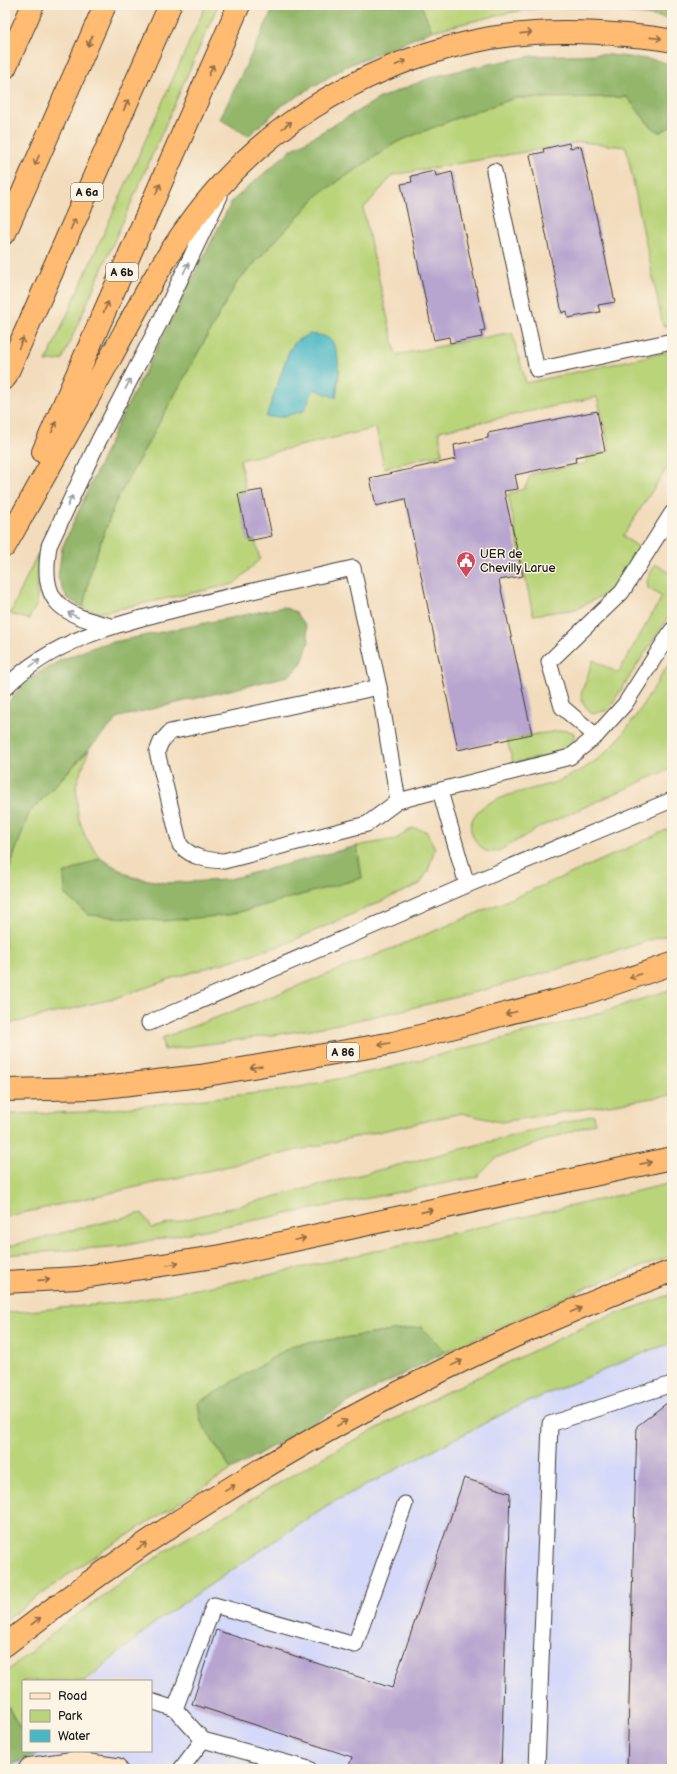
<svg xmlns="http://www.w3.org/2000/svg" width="677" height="1774" viewBox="0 0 677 1774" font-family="'Balsamiq Sans',sans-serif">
<rect width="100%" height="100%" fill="#fcf5e5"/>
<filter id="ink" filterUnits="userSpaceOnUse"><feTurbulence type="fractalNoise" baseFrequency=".025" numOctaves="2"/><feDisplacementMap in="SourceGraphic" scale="8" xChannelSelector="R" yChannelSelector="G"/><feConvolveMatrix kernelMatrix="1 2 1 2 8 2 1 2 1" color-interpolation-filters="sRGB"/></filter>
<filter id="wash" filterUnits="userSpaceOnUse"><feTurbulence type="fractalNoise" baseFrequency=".012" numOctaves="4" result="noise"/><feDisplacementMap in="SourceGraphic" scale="16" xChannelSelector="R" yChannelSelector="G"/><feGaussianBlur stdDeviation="0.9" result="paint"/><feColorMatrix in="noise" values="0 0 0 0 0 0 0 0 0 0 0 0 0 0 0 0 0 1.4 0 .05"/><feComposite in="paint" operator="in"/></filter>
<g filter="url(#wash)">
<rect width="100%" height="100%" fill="#f2dcbc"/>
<!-- built -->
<path fill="#d4d8f9" d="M672,1343V1769H5V1746L23,1732V1751H151V1681H85L157,1621L326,1506L512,1409L651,1350Z"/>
<!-- green -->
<g fill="#bad47a" stroke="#6b784b" fill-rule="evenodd">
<path d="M206,5H218L62,360L46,362Z"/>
<path d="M421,5H598V8L546,7L507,13L432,31Z"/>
<path d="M627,97L650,126L660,132L672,126V325L663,326L626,147L581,142L393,175L363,209L396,355L512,332L526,383L672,351V460L623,536L641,549L615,589L576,609L533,615L508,494L524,489L531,474L587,463L585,456L610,451L597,397L439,431L442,454L384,468L376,428L240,460L246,493L238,494L248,541L255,540L260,559L234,584L99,613L83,608L92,566L115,503L237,282L319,194L397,142L457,118L515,98ZM340,369L336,398L314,389Z"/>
<path d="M38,553L37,604L29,619L10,614Z"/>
<path d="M655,564L672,574V611L608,710L592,714L583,703L581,694L593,660L618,673L662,597L648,588L647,581Z"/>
<path d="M672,659V768L542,826L497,852L485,851C474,841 465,829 475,815C487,795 537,790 558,781C569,776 581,771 591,764C626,741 649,693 672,659Z"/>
<path d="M567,730L574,733V743L552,755L513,763L507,740L537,734Z"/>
<path d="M89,750L76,785L78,816L85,836L100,858L64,874L229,915L362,878L357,846L396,839L413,828L426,831L435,848L428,871L420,884L283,945L173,978L116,998L5,1025V881L29,813Z"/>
<path d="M672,827V933C559,971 445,1003 328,1026C274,1036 219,1042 164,1050L162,1038C269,998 376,956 482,911C546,884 610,858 672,827Z"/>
<path d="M672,989V1095L501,1122L461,1113L5,1217V1114L87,1112L285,1090L385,1069L587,1017Z"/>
<path d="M594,1115L595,1123L496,1158L477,1177L122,1246L5,1255V1247L142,1213L152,1228Z"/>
<path d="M672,1183V1255L587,1287L446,1352L421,1327L294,1345L199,1403L201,1422L231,1470L90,1559L5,1620V1313L128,1302L269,1275Z"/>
<path d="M672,1294V1343L651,1350L512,1409L326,1506L157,1621L85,1681H23L22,1733L5,1701V1673L65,1623L170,1548L325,1456L440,1395L592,1323Z"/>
</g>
<!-- forest -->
<g fill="#93b66a" stroke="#586943">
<path d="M275,5H421L432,31L347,66L283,105L248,136L220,119Z"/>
<path d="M598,5H672V19L598,8Z"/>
<path d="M601,54L656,60L672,65V126L660,132L650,126L627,97L515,98L457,118L397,142L319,194L237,282L115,503L92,566L83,608L67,598L58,578L62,548L117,426L232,201L291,150L380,98L432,77L484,65L532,56Z"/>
<path d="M283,607L296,612L306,626L309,641L301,665L288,676L119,717L29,813L5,881V707L25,681L61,660L99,645Z"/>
<path d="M357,846L362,878L229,915L164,921L89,915L65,895L64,874L100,858L132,877L166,883L226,880Z"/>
<path d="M421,1327L446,1352L354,1399L231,1470L201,1422L198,1403L294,1345Z"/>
<path d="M5,1701L23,1734V1751H34L37,1755L5,1767Z"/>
</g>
<!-- water -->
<path fill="#4ab7c6" stroke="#336a71" d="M310,334C315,335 322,335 326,337C344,346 338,382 336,398L314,389L304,411L282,417H266L289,351L297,340Z"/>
<g id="blocks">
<!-- building -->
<g fill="#b7a5cf">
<path d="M569,143L570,148L581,146L615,302L598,305L600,312L568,318L567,311L562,313L530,155L544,152L543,149Z"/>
<path d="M435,171L436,176L452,172L485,330L481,331L482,337L450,343L449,337L434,340L401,184L412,182L411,176Z"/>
<path d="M597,411L605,451L575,457L576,462L515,475L518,489L504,491L523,576L499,580L532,734L458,750L405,499L376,506L370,478L456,459L454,445L488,438V433Z"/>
<path d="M262,490L272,536L248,541L238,494Z"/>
<path d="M672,1399V1769H627L637,1426Z"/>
<path d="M464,1478L510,1493L501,1769H348L352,1757L192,1704L216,1630L392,1688Z"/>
</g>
</g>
</g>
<g filter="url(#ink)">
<use href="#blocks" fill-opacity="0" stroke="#3c3934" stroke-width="1"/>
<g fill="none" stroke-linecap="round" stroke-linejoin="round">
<!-- lane casing -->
<g stroke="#3c3934" stroke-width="17">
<g id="lane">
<path d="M494,171L537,370L672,341"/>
<path d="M111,626C60,614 40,603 49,546L99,440L160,322L220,196"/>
<path d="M379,687L170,732L161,742L157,752L180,845C192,858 206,860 224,861L367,824L398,801"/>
<path d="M5,688C56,636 126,622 194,605C247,592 300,580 353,568L379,687L398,801L570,757L596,736L625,704L672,630"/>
<path d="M596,736L562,707L549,662L622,592L672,513"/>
<path d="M440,791L467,885"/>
<path d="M149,1023L467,885L672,800"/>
<path d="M151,1701L175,1709"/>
<path d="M203,1740L309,1769"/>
<path d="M181,1769L203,1740L175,1709L214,1605L355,1645L405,1504"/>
<path d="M537,1769L550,1424L672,1384"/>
</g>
</g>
<!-- secondary casing -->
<g stroke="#3c3934" stroke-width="24">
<path id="secondary" d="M30,1769L72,1763L116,1769"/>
</g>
<!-- highway casing -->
<g stroke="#3c3934" stroke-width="24">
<g id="highway">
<path d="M5,68L33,5"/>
<path d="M5,233L105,5"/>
<path d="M5,378L170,5"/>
<path d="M43,452L239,5"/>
<path d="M5,546C40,483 75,420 111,357C135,313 158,267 188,226C255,131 358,67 471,42C523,30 574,30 626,35C642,37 657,37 672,41"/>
<path d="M5,1090L95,1088L200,1076L393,1043L586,993L672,964"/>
<path d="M5,1282L77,1278L221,1256L672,1158"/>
<path d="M5,1645C207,1488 432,1361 672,1271"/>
</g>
</g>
<!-- lane -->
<use href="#lane" stroke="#fff" stroke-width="15"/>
<!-- secondary -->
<use href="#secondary" stroke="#ffe4c6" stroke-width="22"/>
<!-- highway -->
<use href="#highway" stroke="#ffbb71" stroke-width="22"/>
</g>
<!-- one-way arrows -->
<defs><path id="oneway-shaft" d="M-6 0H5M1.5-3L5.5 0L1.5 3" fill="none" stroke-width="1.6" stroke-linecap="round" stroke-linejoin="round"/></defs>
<g stroke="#8e6c46">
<use href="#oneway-shaft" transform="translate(526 33) rotate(-6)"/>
<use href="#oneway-shaft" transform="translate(656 38) rotate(6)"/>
<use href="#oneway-shaft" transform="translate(90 41) rotate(114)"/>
<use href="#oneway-shaft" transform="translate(401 63) rotate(-23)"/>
<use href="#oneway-shaft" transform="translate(211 70) rotate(-66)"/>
<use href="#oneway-shaft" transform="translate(126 105) rotate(-66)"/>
<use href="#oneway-shaft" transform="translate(287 125) rotate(-37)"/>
<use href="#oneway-shaft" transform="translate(37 160) rotate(114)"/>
<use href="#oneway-shaft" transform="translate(158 189) rotate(-66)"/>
<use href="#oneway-shaft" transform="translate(73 224) rotate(-66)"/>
<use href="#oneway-shaft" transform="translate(106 307) rotate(-66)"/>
<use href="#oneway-shaft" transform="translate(21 343) rotate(-66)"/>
<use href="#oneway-shaft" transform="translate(54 427) rotate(-67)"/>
<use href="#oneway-shaft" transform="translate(635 976) rotate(161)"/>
<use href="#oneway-shaft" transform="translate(511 1013) rotate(165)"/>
<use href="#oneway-shaft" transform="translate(384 1044) rotate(170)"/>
<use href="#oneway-shaft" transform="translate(256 1067) rotate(171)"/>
<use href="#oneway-shaft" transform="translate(646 1163) rotate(-11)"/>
<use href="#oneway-shaft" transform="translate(427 1211) rotate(-13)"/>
<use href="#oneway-shaft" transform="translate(300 1239) rotate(-12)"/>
<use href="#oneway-shaft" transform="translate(173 1264) rotate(-9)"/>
<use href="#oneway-shaft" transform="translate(44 1280) rotate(-4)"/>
<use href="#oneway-shaft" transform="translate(576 1310) rotate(-23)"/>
<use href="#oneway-shaft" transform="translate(457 1363) rotate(-26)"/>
<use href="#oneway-shaft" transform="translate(342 1423) rotate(-30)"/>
<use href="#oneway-shaft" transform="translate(230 1488) rotate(-32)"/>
<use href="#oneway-shaft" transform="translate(142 1546) rotate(-34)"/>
<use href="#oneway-shaft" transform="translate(36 1621) rotate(-38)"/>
</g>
<g stroke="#999">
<use href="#oneway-shaft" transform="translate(186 268) rotate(-65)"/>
<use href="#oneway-shaft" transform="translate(128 384) rotate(-62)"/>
<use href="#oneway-shaft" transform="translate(70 501) rotate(-65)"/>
<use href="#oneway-shaft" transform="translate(73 615) rotate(-155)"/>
<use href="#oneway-shaft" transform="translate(35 663) rotate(-36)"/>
</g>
</g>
<!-- icons -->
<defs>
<g id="civic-pin" transform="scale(1)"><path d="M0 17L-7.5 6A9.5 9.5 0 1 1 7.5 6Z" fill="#d1495b" stroke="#fcf5e5"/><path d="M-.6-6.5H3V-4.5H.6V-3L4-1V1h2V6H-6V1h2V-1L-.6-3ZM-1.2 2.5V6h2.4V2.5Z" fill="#fff"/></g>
</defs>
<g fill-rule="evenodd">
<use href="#civic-pin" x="466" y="561"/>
</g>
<g text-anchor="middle" stroke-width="3" stroke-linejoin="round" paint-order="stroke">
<!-- shield labels -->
<g fill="#fcf5e5" stroke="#5f5d58" stroke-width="1">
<rect x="71" y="183" width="32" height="18" rx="3"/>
<rect x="106" y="263" width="32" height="18" rx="3"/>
<rect x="327" y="1043" width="32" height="18" rx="3"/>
</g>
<g font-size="11" font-weight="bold" fill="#1c1c1c">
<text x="87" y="196">A 6a</text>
<text x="122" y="276">A 6b</text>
<text x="343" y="1056">A 86</text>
</g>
<!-- poi labels -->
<g font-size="12" fill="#1c1c1c" stroke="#fcf5e5" text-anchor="start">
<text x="480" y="558">UER de<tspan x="480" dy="14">Chevilly Larue</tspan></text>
</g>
</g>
<!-- margin -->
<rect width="677" height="1774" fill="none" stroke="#fcf5e5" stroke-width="20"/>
<!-- legend -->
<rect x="22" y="1680" width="130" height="72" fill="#fcf5e5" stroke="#a29e95"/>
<rect x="30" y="1693" width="20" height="6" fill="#ffe4c6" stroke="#a29e95"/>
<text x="58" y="1700" font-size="12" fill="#1c1c1c">Road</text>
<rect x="30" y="1710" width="20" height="12" fill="#bad47a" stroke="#a29e95"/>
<text x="58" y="1720" font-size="12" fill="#1c1c1c">Park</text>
<rect x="30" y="1730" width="20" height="12" fill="#4ab7c6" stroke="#a29e95"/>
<text x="58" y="1740" font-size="12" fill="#1c1c1c">Water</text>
</svg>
